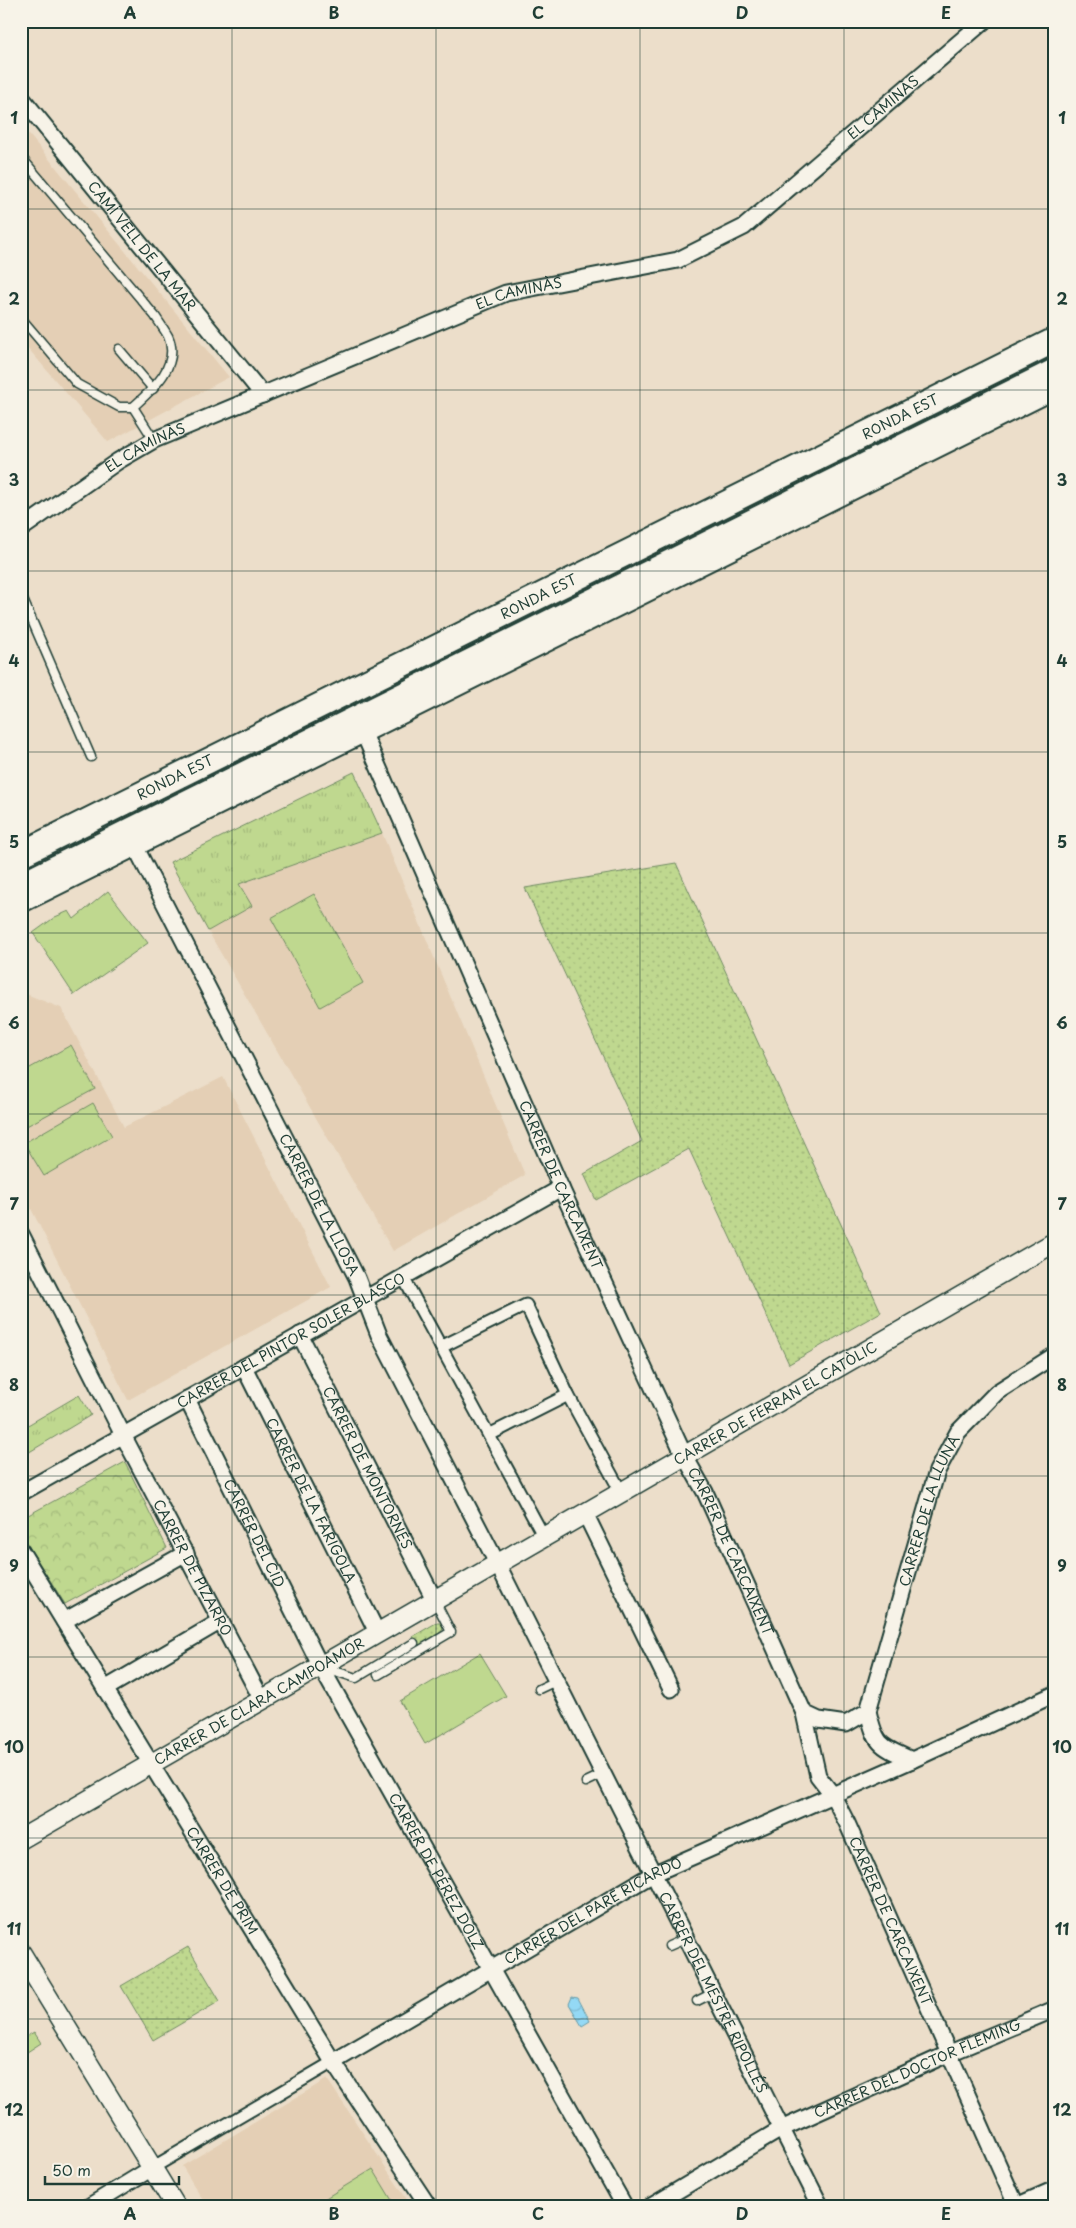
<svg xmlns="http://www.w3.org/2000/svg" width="1076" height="2228" viewBox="0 0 1076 2228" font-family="'Playpen Sans',sans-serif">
<defs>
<pattern id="grass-tufts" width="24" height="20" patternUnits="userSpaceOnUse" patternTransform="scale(1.25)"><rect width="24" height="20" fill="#bfd88f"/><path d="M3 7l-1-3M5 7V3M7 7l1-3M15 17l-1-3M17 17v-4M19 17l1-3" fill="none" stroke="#a4ba7c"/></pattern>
<pattern id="park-crowns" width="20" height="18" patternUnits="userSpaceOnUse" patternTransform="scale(1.25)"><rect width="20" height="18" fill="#bfd88f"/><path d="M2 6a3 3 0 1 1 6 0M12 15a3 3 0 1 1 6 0" fill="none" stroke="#a4ba7c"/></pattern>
<pattern id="garden-dots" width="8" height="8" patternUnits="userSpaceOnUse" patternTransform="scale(1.25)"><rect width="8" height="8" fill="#bfd88f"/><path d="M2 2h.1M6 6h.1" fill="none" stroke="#a4ba7c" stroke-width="1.8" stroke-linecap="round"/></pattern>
<pattern id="water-waves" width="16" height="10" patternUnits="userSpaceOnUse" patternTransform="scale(1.25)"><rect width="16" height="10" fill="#94d9f5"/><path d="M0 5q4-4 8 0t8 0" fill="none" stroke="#7fbbd3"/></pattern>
</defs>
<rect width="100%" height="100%" fill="#ecdeca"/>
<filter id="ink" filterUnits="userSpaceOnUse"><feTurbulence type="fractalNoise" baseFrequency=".02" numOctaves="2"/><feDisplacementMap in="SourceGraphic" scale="10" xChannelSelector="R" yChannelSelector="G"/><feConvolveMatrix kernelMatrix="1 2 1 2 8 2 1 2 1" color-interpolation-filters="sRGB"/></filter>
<g filter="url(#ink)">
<!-- built -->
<g fill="#e4cfb5">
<path d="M21,125L229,377L108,442L21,340Z"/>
<path d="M382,833L525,1175L393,1251L208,931L251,906L239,884Z"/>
<path d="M21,992L61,1008L124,1127L223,1077L331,1287L128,1400L21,1189Z"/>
<path d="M327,2079L412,2207H207L182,2166Z"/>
</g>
<!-- grass -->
<g fill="url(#grass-tufts)" stroke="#6f8a62">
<path d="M354,772L382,833L239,884L252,906L208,931L170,862Z"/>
<path d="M79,1395L91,1415L21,1457V1429Z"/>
<path d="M34,2032L41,2043L21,2056V2040Z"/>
</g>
<!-- park -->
<path fill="url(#park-crowns)" stroke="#6f8a62" d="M125,1462L167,1548L65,1604L21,1534V1519Z"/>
<!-- garden -->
<g fill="url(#garden-dots)" stroke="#6f8a62">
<path d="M676,863L881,1312L789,1364L689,1149L596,1200L584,1174L642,1141L525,888Z"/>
<path d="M436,1623H442L444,1627L441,1632L418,1646L412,1637Z"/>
<path d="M188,1947L220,2001L153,2040L121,1986Z"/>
</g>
<!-- pitch -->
<g fill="#bfd88f" stroke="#6f8a62">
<path d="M108,891L148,943L74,995L33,933L55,917L69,911L74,919Z"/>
<path d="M314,894L363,983L320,1007L271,918Z"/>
<path d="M71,1045L95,1089L21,1129V1073Z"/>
<path d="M93,1103L112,1136L44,1176L24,1143Z"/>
<path d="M480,1653L506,1696L425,1744L400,1701Z"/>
<path d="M373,2169L396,2207H311Z"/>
</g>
<!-- water -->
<path fill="url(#water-waves)" stroke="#659ba8" d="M572,1997L578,1998L590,2021L582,2026L569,2004Z"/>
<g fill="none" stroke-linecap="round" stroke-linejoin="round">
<!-- service casing -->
<g stroke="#1f3d34" stroke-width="11">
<g id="service">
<path d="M21,157L155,316C159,322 164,329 168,336C181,365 153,389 133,407H119L77,384L21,318"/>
<path d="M119,349L153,389"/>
<path d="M133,407L154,440"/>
<path d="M21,595L91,757"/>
<path d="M323,1667L356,1678L414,1643"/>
<path d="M378,1675L451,1632L435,1601"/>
<path d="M539,1689L556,1681"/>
<path d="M586,1782L603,1774"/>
<path d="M669,1946L685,1939"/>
<path d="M697,2001L713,1993"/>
<path d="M1053,2207L1055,2206"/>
</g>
</g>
<!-- pedestrian casing -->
<g stroke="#1f3d34" stroke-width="15">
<g id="pedestrian">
<path d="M403,1277L544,1537"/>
<path d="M441,1347L526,1305L568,1395L489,1435"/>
<path d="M568,1395L621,1492"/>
<path d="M152,2168L333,2062"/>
</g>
</g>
<!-- minor casing -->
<g stroke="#1f3d34" stroke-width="19">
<g id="minor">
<path id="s1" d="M21,97L263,395"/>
<path id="s2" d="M21,529L118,461L154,440L506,293L678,260L744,227L984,21"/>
<path id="s3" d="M364,734L561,1188L684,1455L705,1492L804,1713L818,1776L832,1794L847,1823L1017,2207"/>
<path id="s4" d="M136,848L357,1278L379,1335L498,1565L821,2207"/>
<path d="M21,905L1055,391"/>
<path id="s5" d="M21,1234L123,1435L262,1700"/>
<path id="s6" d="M300,1335L435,1601"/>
<path id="s7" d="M244,1367L378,1634"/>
<path id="s8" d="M187,1399L321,1667L625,2207"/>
<path id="s9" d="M21,1493L561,1188"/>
<path d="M585,1513L671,1689"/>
<path id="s10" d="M21,1551L333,2062L429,2207"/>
<path d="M64,1621L186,1553"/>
<path d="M105,1689L221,1621"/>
<path d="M868,1711C876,1746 880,1746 912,1760"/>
<path id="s11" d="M804,1713L819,1720L846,1724L868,1711L937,1471L958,1432L997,1392L1055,1355"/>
<path id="s12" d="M333,2062L653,1874L912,1760L1055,1694"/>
<path d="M88,2207L152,2168"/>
<path id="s13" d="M650,2207L781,2129L950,2053L1055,2009"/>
<path d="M1014,2207L1055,2189"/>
</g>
</g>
<!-- tertiary casing -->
<g stroke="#1f3d34" stroke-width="22">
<g id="tertiary">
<path id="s14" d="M21,1839L1055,1242"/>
<path d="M21,1953L176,2207"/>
</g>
</g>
<!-- primary casing -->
<g stroke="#1f3d34" stroke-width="28">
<g id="primary">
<path id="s15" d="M21,854L1055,340"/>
<path d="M21,885L1055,371"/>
</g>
</g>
<!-- service -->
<use href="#service" stroke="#f7f3e8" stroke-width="8"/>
<!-- pedestrian -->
<use href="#pedestrian" stroke="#f7f3e8" stroke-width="11"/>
<!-- minor -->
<use href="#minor" stroke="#f7f3e8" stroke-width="15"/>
<!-- tertiary -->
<use href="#tertiary" stroke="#f7f3e8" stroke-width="19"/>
<!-- primary -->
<use href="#primary" stroke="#f7f3e8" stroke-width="24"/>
</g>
</g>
<!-- grid -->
<path fill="none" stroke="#1f3d34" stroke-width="1" stroke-opacity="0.55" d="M232,21V2207M436,21V2207M640,21V2207M844,21V2207M21,209H1055M21,390H1055M21,571H1055M21,752H1055M21,933H1055M21,1114H1055M21,1295H1055M21,1476H1055M21,1657H1055M21,1838H1055M21,2019H1055"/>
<g text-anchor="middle" stroke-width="5" stroke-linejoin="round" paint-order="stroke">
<!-- street labels -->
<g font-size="14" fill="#1f3d34" stroke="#f7f3e8">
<text dy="5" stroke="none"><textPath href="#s2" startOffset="974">EL CAMINÀS</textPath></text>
<text dy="5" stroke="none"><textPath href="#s1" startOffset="192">CAMÍ VELL DE LA MAR</textPath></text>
<text dy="5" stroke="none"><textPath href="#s2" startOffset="554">EL CAMINÀS</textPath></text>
<text dy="5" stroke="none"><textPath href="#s15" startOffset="982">RONDA EST</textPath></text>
<text dy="5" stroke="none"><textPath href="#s2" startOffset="149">EL CAMINÀS</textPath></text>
<text dy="5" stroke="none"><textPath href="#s15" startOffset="578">RONDA EST</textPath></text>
<text dy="5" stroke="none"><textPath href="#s15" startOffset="172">RONDA EST</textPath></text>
<text dy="5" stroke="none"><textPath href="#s3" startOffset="492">CARRER DE CARCAIXENT</textPath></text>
<text dy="5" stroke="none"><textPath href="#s4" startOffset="401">CARRER DE LA LLOSA</textPath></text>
<text dy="5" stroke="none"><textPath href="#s9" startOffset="310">CARRER DEL PINTOR SOLER BLASCO</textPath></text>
<text dy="5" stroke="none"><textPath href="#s14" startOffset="871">CARRER DE FERRAN EL CATÒLIC</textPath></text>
<text dy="5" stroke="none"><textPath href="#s6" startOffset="149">CARRER DE MONTORNÉS</textPath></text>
<text dy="5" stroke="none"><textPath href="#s7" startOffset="149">CARRER DE LA FARIGOLA</textPath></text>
<text dy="5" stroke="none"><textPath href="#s11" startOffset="279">CARRER DE LA LLUNA</textPath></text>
<text dy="5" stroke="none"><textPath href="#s8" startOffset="150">CARRER DEL CID</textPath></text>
<text dy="5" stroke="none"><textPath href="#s3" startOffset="896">CARRER DE CARCAIXENT</textPath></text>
<text dy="5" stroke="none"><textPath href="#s5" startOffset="375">CARRER DE PIZARRO</textPath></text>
<text dy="5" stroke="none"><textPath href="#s14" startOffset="275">CARRER DE CLARA CAMPOAMOR</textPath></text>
<text dy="5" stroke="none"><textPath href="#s8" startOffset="534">CARRER DE PÉREZ DOLZ</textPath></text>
<text dy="5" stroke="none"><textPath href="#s10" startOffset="386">CARRER DE PRIM</textPath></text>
<text dy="5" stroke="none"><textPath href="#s12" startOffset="301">CARRER DEL PARE RICARDO</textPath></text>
<text dy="5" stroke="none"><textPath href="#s3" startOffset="1301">CARRER DE CARCAIXENT</textPath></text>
<text dy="5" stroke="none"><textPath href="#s4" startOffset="1282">CARRER DEL MESTRE RIPOLLÉS</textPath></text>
<text dy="5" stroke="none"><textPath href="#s13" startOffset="302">CARRER DEL DOCTOR FLEMING</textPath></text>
</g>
</g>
<!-- margin -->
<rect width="1076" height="2228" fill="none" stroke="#f7f3e8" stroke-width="55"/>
<!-- scale -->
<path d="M45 2176v8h134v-8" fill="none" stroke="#1f3d34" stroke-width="2.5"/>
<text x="52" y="2176" font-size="15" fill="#1f3d34" stroke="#f7f3e8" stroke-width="4" paint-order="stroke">50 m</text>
<rect x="28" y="28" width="1020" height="2172" fill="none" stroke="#1f3d34" stroke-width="2"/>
<g font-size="16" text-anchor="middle" font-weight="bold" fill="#1f3d34">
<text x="130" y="19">A</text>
<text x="334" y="19">B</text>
<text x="538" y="19">C</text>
<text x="742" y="19">D</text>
<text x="946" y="19">E</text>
<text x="14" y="124">1</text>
<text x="1062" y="124">1</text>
<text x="14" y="305">2</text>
<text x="1062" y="305">2</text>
<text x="14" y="486">3</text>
<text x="1062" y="486">3</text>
<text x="14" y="667">4</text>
<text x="1062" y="667">4</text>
<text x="14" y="848">5</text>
<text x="1062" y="848">5</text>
<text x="14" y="1029">6</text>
<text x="1062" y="1029">6</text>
<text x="14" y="1210">7</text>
<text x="1062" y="1210">7</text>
<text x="14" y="1391">8</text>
<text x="1062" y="1391">8</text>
<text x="14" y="1572">9</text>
<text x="1062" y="1572">9</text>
<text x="14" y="1753">10</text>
<text x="1062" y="1753">10</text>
<text x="14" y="1935">11</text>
<text x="1062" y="1935">11</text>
<text x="14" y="2116">12</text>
<text x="1062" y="2116">12</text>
<text x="130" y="2220">A</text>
<text x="334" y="2220">B</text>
<text x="538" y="2220">C</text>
<text x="742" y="2220">D</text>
<text x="946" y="2220">E</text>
</g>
</svg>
